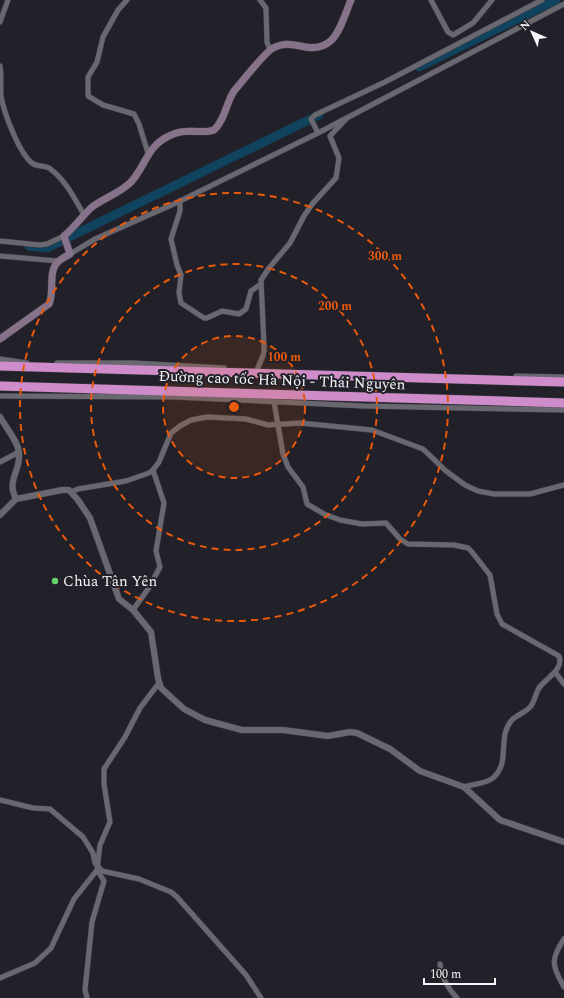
<svg xmlns="http://www.w3.org/2000/svg" width="564" height="998" viewBox="0 0 564 998" font-family="Spectral,serif">
<rect width="100%" height="100%" fill="#222028"/>
<g fill="none" stroke-linecap="round" stroke-linejoin="round">
<!-- river -->
<g stroke="#10435e" stroke-width="9">
<path d="M419,67L556,0"/>
<path d="M29,246L47,248L319,115"/>
</g>
<!-- minor casing -->
<g stroke="#3f3d43" stroke-width="6">
<g id="minor">
<path d="M127,0L118,10L103,37L97,62L88,77V96L103,105L134,114L139,124L148,153"/>
<path d="M260,0L266,8L267,42L270,50"/>
<path d="M431,0L448,32L453,35L473,23L492,0"/>
<path d="M0,22L8,0"/>
<path d="M0,66C2,77 0,86 1,96C4,113 19,153 32,163C37,167 44,165 49,168C65,179 75,199 84,215"/>
<path d="M318,133L311,119L315,115L385,82L542,0"/>
<path d="M180,201V211L171,239L177,265L181,275L179,293L181,303L204,318H207L222,311L239,314L246,309L251,291L261,284"/>
<path d="M0,241L40,245L47,244L64,236"/>
<path d="M70,254L95,239L176,203L318,133L564,4"/>
<path d="M0,256L58,261"/>
<path d="M0,359L27,363"/>
<path d="M57,363H133L224,368"/>
<path d="M257,370L264,353V345L261,280L269,268L290,243L304,216L313,203L336,178L339,158L330,136L347,118"/>
<path d="M516,376L564,377"/>
<path d="M0,396L175,397L364,406L564,410"/>
<path d="M274,402L283,454L288,467L303,487L307,504L324,514L340,520L362,524L386,523L400,539L408,544L454,545L468,548L472,552L490,575L497,614L502,624L559,656C564,670 546,678 539,688C535,694 535,702 530,707C525,713 516,715 511,721C497,739 511,762 493,778C486,784 472,784 464,787"/>
<path d="M0,462L19,452"/>
<path d="M71,492L78,489L126,481L149,473L153,470L159,462L171,433L180,426L191,420L207,417L246,419L268,425L300,423L372,430L423,449L446,471L465,485L478,491L494,494H530L564,485"/>
<path d="M133,610L148,589L160,567L156,551L164,503L153,470"/>
<path d="M555,672L564,684"/>
<path d="M0,800L33,808L50,809L83,837L93,853L95,863L102,871L139,879L171,892L177,897L246,975L261,998"/>
<path d="M564,939C550,960 552,966 564,987"/>
<path d="M440,964C441,976 448,989 457,998"/>
<path d="M0,978L35,963L51,948L74,899L97,870L100,845L110,822L104,784V769L125,737L140,708L159,683"/>
<path d="M87,998L85,990L92,922L104,881L97,870"/>
</g>
</g>
<!-- tertiary casing -->
<g stroke="#3f3d43" stroke-width="7">
<g id="tertiary">
<path d="M0,417C6,428 18,441 19,453C21,471 6,480 16,499L62,490H69L78,500L90,518L119,599L133,610L151,632L158,678L161,688L184,709L205,720L242,730H283L328,736L350,732L357,733L390,749L420,771L464,787L500,820L564,842"/>
<path d="M0,515L16,499"/>
</g>
</g>
<!-- secondary casing -->
<g stroke="#3f3d43" stroke-width="8">
<path id="secondary" d="M0,339L49,304C55,292 47,270 59,261C62,258 67,256 70,254L64,236C75,227 82,216 92,207C104,198 120,193 131,182C145,167 147,147 167,137C186,126 201,135 214,130C225,120 226,103 234,91C242,82 264,53 273,48C282,43 290,44 300,46C336,55 340,26 351,0"/>
</g>
<!-- motorway casing -->
<g stroke="#3f3d43" stroke-width="10">
<g id="motorway">
<path d="M0,366L564,382"/>
<path d="M0,386L564,403"/>
</g>
</g>
<!-- minor -->
<use href="#minor" stroke="#696770" stroke-width="5"/>
<!-- tertiary -->
<use href="#tertiary" stroke="#696770" stroke-width="6"/>
<!-- secondary -->
<use href="#secondary" stroke="#87728b" stroke-width="7"/>
<!-- motorway -->
<use href="#motorway" stroke="#ce8cca" stroke-width="9"/>
</g>
<!-- distance rings -->
<circle cx="234" cy="407" r="71" fill="#e8590c" fill-opacity=".12"/>
<g fill="none" stroke="#e8590c" stroke-width="2" stroke-dasharray="7 5">
<circle cx="234" cy="407" r="71"/>
<circle cx="234" cy="407" r="143"/>
<circle cx="234" cy="407" r="214"/>
</g>
<!-- markers -->
<circle fill="#63d468" stroke="#222028" stroke-width="1.5" cx="55" cy="581" r="4"/>
<g text-anchor="middle" stroke-width="4" stroke-linejoin="round" paint-order="stroke">
<!-- street labels -->
<g font-size="15" fill="#f5f4f9" stroke="#222028">
<text transform="translate(282 380) rotate(2)" y="5">Đường cao tốc Hà Nội - Thái Nguyên</text>
</g>
<!-- poi labels -->
<g font-size="15" fill="#f5f4f9" stroke="#222028" text-anchor="start">
<text x="63" y="586">Chùa Tân Yên</text>
</g>
</g>
<circle cx="234" cy="407" r="6" fill="#e8590c" stroke="#222028" stroke-width="2"/>
<g font-size="12" text-anchor="middle" font-weight="bold" fill="#e8590c" stroke="#222028" stroke-width="4" stroke-linejoin="round" paint-order="stroke">
<text x="385" y="260">300 m</text>
<text x="335" y="310">200 m</text>
<text x="284" y="361">100 m</text>
</g>
<!-- north arrow -->
<g transform="translate(532 32) rotate(315)" stroke="#222028" stroke-width="3" paint-order="stroke">
<path d="M0-3L7 15L0 10L-7 15Z" fill="#f5f4f9"/>
<text y="-6" font-size="11" font-weight="bold" text-anchor="middle" fill="#f5f4f9">N</text>
</g>
<!-- scale -->
<path d="M424 978v6h71v-6" fill="none" stroke="#f5f4f9" stroke-width="2"/>
<text x="430" y="978" font-size="12" fill="#f5f4f9" stroke="#222028" stroke-width="3" paint-order="stroke">100 m</text>
</svg>
